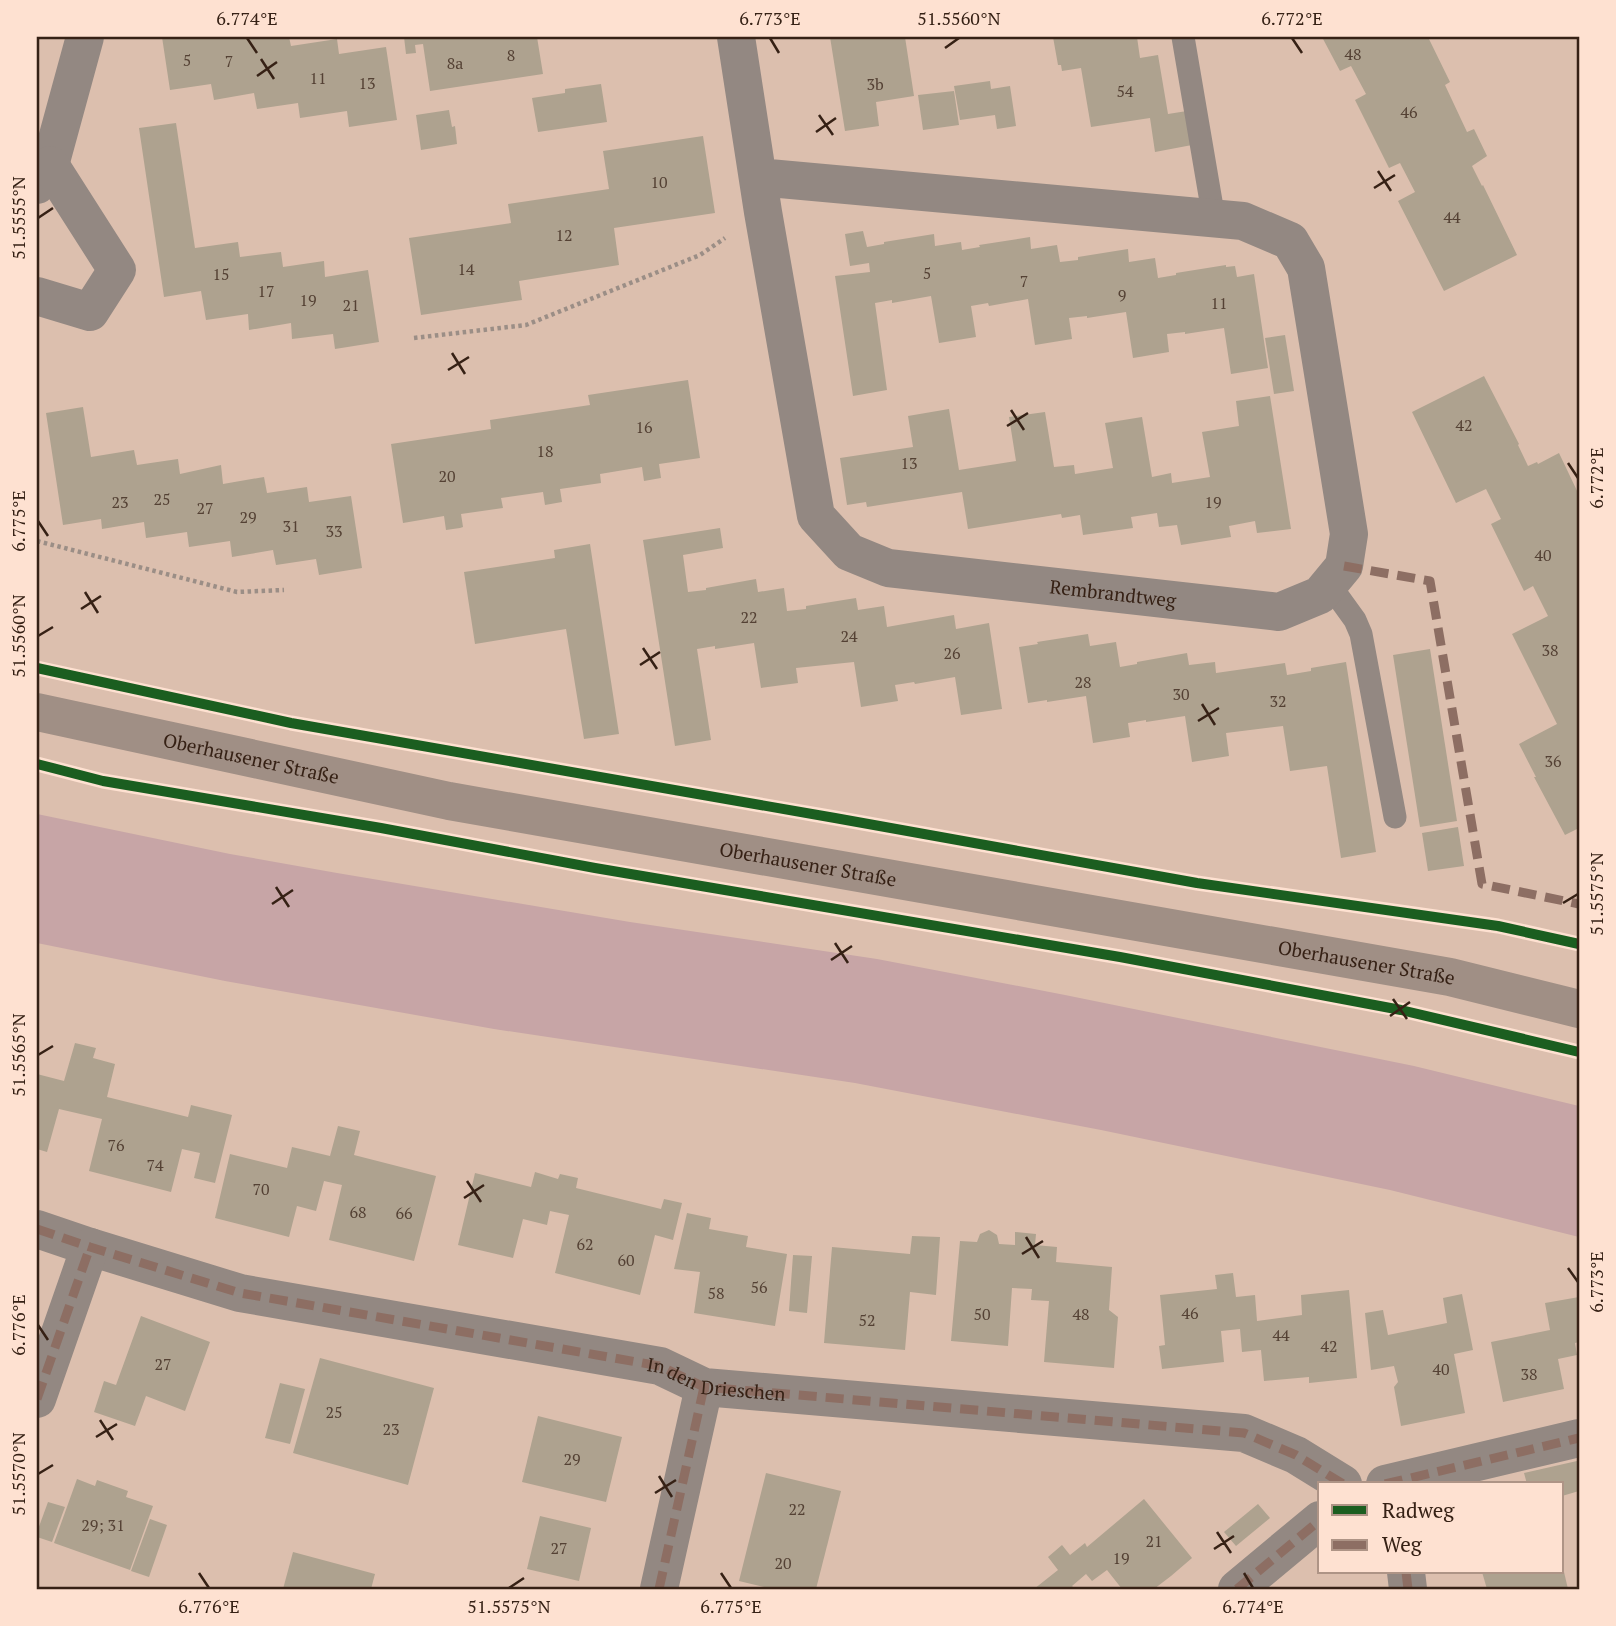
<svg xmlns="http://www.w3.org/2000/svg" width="1616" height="1626" viewBox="0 0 1616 1626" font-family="'PT Serif',serif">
<rect width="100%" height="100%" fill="#dcbfae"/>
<!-- green -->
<path fill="#c7a5a6" d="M37,814L230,854L337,873L630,922L877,959L1065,995L1414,1066L1579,1106V1237L1390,1190L1101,1130L855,1083L494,1029L225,981L37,943Z"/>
<!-- building -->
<g fill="#aea28f">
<path d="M162,37H289L291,46L337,39L339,54L386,47L397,120L349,127L347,111L300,118L298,103L257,109L254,93L214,100L211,84L170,90Z"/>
<path d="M404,37H537L543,74L430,91L423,44L415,45L416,53L406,54Z"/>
<path d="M830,37H905L914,96L876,102L879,126L845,131Z"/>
<path d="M1053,37H1137L1140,58L1158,55L1168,114L1187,111L1192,145L1155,152L1150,118L1091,127L1081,68L1062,71L1061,65H1058Z"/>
<path d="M1322,37H1428L1450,82L1445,85L1467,132L1474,129L1487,156L1472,166L1482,186L1483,185L1517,255L1444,291L1398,201L1415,192L1400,163L1389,168L1355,100L1366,94L1351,66L1340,71Z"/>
<path d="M990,81L991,89L1010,86L1016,126L997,129L995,115L960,120L954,86Z"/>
<path d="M601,84L607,122L538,132L532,98L565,93V89Z"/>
<path d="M954,91L959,125L923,130L918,95Z"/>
<path d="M449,110L452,127L455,126L457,144L421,150L416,115Z"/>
<path d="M176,123L195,248L238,242L240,257L281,252L283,267L324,261L325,277L368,270L379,342L335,349L333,334L292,339L291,323L249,330L248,314L206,320L201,291L164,297L139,128Z"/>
<path d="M703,136L715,213L614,228L619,265L519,281L522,300L421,315L409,238L511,223L508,204L609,189L603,151Z"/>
<path d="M863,231L867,247L884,244V242L934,234L935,246L961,242L962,250L980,247L979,245L1030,237L1031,249L1057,245L1060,262L1078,260V257L1128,249L1129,262L1155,258L1158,278L1176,275V273L1226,265V267L1235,266L1237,277L1254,274L1268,368L1231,374L1224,328L1185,334V332L1167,334L1169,352L1133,358L1126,312L1087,318V316L1069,318L1072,339L1035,345L1028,299L989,306L988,303L971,306L976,337L939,343L931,296L892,303V300L875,303L887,390L853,396L835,276L870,272L869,263L850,266L845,234Z"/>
<path d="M1285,335L1294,391L1274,394L1265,338Z"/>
<path d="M1484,376L1519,444L1518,445L1528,466L1537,462L1538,464L1559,453L1579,495V828L1565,835L1534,777H1536L1519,744L1557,724L1512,634L1548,616L1533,586L1524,591L1491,524L1501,519L1486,489L1456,503L1412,412Z"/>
<path d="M688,380L700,458L659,464L661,478L644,481L642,467L600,474L601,483L560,489L562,502L545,505L543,492L501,498L503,508L461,514L463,527L460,528L446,530L444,516L403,523L391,444L491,429L490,420L590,405L588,395Z"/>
<path d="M1270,396L1291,529L1257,533L1255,521L1229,526L1231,537L1181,545L1177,525L1159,527L1157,513L1131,517L1133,528L1083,535L1080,515L1062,518L1061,514L968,529L962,492L867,507L866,502L847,505L840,458L913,447L908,416L949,409L959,470L1016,461L1009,417L1045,412L1054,467L1074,465L1075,474L1113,468L1105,423L1142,417L1152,477L1171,473L1172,483L1210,477L1202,432L1239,426L1236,401Z"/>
<path d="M83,407L91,457L134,450L137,465L178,459L180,474L221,465L223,484L264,477L267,493L307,487L309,502L351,496L362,568L319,575L316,559L276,565L273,550L232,557L230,541L189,547L187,532L146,538L144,522L102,529L101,519L63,525L46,413Z"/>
<path d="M720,528L723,548L683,555L688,592L706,590V588L756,579L758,592L784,588L787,611L806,609V606L856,598L858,610L884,606L887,627L954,615L956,629L989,623L1002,709L961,715L955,677L915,684L914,682L895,685L898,701L861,707L854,662L796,668L798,683L761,688L754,643L715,649V646L697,649L711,740L675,746L643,540Z"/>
<path d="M590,544L619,734L584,739L566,629L475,644L464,572L555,558L554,550Z"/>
<path d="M1088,634L1090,646L1116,642L1120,667L1137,664V662L1187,653L1189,665L1215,662L1216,673L1285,663L1287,675L1311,671V668L1346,662L1376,852L1341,858L1327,766L1290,771L1283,726L1226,733L1229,756L1192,762L1185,716L1146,722V720L1128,723L1130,737L1093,743L1086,696L1047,702V700L1028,703L1019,647L1038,644L1037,642Z"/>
<path d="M1430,649L1457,821L1420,827L1393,655Z"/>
<path d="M1458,827L1464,866L1428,871L1422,833Z"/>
<path d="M75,1043L96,1048L93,1058L115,1064L107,1097L188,1117L191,1105L232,1115L215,1183L194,1178L200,1153L182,1149L171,1192L89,1171L102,1119L59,1109L47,1152L37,1149V1074L64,1081Z"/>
<path d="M338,1126L360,1131L354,1155L436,1176L414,1261L329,1240L342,1185L324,1181L316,1211L297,1206L289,1237L215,1218L230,1154L287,1168L292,1147L330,1156Z"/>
<path d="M535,1172L558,1179L560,1174L578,1178L576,1188L661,1209L664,1199L682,1203L673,1240L655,1235L640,1295L555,1273L569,1215L550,1211L547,1225L523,1219L513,1258L458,1245L475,1173L531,1187Z"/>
<path d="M687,1213L711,1218L709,1229L748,1236L746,1247L787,1254L775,1326L694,1313L700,1272L674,1269Z"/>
<path d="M989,1230L997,1235L999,1244L1015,1245V1232L1036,1234L1035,1245L1057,1247L1056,1262L1112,1267L1109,1310L1118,1317L1114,1368L1044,1362L1049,1301L1031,1300L1032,1289L1012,1288L1008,1346L951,1341L960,1241L977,1242L980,1234Z"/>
<path d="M912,1236L940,1237L936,1295L910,1292L905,1350L824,1343L832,1247L910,1254Z"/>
<path d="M793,1255L812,1256L807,1313L789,1311Z"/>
<path d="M1233,1273L1236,1297L1255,1295L1257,1321L1302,1315L1301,1295L1349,1290L1357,1378L1309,1383V1377L1264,1381L1261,1350L1242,1352L1240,1329L1221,1331L1224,1362L1162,1369L1159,1346L1165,1345L1160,1295L1217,1289L1215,1275Z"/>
<path d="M1462,1294L1473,1350L1454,1354L1465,1413L1401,1426L1394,1387L1398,1382L1394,1366L1371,1370L1365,1313L1383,1310L1388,1335L1447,1323L1443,1298Z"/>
<path d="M1579,1297V1342L1575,1343L1577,1355L1558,1359L1564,1389L1503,1402L1491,1342L1550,1330L1545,1303Z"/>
<path d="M141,1316L210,1342L185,1411L146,1396L135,1426L94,1412L104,1381L116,1385Z"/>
<path d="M320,1358L434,1388L408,1485L293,1453Z"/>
<path d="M280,1383L305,1389L290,1444L265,1438Z"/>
<path d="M538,1416L622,1437L606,1502L522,1482Z"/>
<path d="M1577,1461L1579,1469V1491L1562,1496V1484H1527L1524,1473Z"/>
<path d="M766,1473L841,1491L816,1589H773L739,1581Z"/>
<path d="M77,1479L95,1486L97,1480L128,1491L126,1497L153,1506L130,1570L54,1543Z"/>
<path d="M1144,1499L1192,1558L1171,1576L1154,1589H1122L1107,1570L1092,1581L1086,1574L1072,1586L1075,1589H1034L1058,1570L1048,1557L1062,1545L1070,1555L1085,1543L1087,1547Z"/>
<path d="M48,1502L65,1507L52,1542L37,1537V1532Z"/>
<path d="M1258,1504L1270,1518L1236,1546L1224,1532Z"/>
<path d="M540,1516L591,1528L579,1581L527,1569Z"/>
<path d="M150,1519L167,1525L149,1577L131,1571Z"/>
<path d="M293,1552L375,1574L371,1589H283Z"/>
<path d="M1482,1572H1564L1568,1589H1487Z"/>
</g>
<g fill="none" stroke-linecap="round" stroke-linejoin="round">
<!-- path -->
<g stroke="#9b8e86" stroke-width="4.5" stroke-dasharray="3.5 3.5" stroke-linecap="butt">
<path d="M414,338L526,325L700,255L725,238"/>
<path d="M37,541L237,592L284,590"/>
</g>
<!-- lane -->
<g stroke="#938882" stroke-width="23">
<path d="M1183,37L1214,219"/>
<path d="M1329,584L1355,620L1361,634L1395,817"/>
</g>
<!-- street -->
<g stroke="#938882" stroke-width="38">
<path id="s1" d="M736,37L763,212L816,516L849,552L888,568L1279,612L1320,595L1344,566L1349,534L1306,268L1290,241L1243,221L758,177"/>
<path d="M37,185L50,165L85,37"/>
<path d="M37,296L90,312L117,270L50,165"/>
<path id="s2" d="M37,1229L90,1247L240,1293L660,1366L704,1387L1244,1433L1296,1455L1343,1484"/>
<path d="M37,1399L90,1247"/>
<path d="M1385,1484L1579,1438"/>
<path d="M1406,1572L1408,1589"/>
<path d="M659,1589L704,1387"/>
<path d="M1237,1589L1320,1520"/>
</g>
<!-- secondary -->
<path stroke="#a08f85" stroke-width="38" id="s3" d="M37,712L449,801L1450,977L1579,1009"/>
<!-- quiet -->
<g stroke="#8d6e63" stroke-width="9" stroke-dasharray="18 9" stroke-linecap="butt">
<path d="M1344,566L1430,581L1482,884L1579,904"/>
<path d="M37,1229L90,1247L240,1293L660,1366L704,1387L1244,1433L1296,1455L1343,1484"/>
<path d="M37,1399L90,1247"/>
<path d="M1385,1484L1579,1438"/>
<path d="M1406,1572L1408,1589"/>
<path d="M659,1589L704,1387"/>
<path d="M1237,1589L1320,1520"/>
</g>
<!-- cycleway casing -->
<g stroke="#fee1d1" stroke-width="15">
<g id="cycleway">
<path d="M37,668L291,723L835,818L1197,883L1498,926L1579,944"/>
<path d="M37,764L103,781L381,828L595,868L1120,957L1401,1010L1579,1052"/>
</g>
</g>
<!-- cycleway -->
<use href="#cycleway" stroke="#1b5e20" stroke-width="10"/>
</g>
<!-- ticks -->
<path fill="none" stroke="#362115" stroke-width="2.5" d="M247,38L257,53M770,38L779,53M1292,38L1302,53M945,48L959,38M261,59L274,79M257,76L277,62M819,115L833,135M816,132L836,118M1378,171L1391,191M1374,188L1395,175M38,218L53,208M452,353L465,374M448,370L469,357M1011,410L1024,430M1007,426L1028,413M1568,463L1578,478M38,521L48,536M85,592L98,613M81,609L101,596M38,636L53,627M643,648L657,669M640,665L660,652M1202,704L1215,725M1198,721L1219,708M276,887L289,907M1563,903L1578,894M272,904L293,890M835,943L848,963M831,960L852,946M1393,999L1407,1019M1390,1016L1410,1002M38,1055L53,1046M467,1181L481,1202M464,1198L484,1185M1026,1237L1039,1258M1022,1254L1043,1241M1568,1268L1578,1282M38,1325L48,1340M100,1420L113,1440M96,1437L117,1424M38,1474L53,1465M659,1476L672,1497M655,1493L676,1480M1217,1532L1231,1553M1214,1549L1234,1536M199,1573L209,1588M721,1573L731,1588M1244,1573L1253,1588M509,1588L524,1578"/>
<g text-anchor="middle" stroke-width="5" stroke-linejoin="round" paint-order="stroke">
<!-- number labels -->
<g font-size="16" fill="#544134">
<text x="1353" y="60">48</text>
<text x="511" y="61">8</text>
<text x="187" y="66">5</text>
<text x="229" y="67">7</text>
<text x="455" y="69">8a</text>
<text x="318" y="84">11</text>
<text x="367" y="89">13</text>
<text x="875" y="90">3b</text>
<text x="1125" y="97">54</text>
<text x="1409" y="118">46</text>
<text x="659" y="188">10</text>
<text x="1452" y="223">44</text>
<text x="564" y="241">12</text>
<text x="466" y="275">14</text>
<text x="927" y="279">5</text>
<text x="221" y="280">15</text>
<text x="1024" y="287">7</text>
<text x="266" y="297">17</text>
<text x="1122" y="301">9</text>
<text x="308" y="306">19</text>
<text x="1219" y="309">11</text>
<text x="351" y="311">21</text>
<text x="1464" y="431">42</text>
<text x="644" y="433">16</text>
<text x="545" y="457">18</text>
<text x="909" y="469">13</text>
<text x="447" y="482">20</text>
<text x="162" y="505">25</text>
<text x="120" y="508">23</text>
<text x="1213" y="508">19</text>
<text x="205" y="514">27</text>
<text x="248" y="523">29</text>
<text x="291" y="532">31</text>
<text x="334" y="537">33</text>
<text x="1543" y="561">40</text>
<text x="749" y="623">22</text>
<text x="849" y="642">24</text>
<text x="1550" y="656">38</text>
<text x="952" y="659">26</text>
<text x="1083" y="688">28</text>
<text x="1181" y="700">30</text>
<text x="1278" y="707">32</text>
<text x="1553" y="767">36</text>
<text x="116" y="1151">76</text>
<text x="155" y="1171">74</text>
<text x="261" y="1195">70</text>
<text x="358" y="1218">68</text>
<text x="404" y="1219">66</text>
<text x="585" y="1250">62</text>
<text x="626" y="1266">60</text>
<text x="759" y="1293">56</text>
<text x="716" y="1299">58</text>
<text x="1190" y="1319">46</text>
<text x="982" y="1320">50</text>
<text x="1081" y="1320">48</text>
<text x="867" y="1326">52</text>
<text x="1281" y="1341">44</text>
<text x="1329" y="1352">42</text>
<text x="163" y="1370">27</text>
<text x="1441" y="1375">40</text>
<text x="1529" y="1380">38</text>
<text x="334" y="1418">25</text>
<text x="391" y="1435">23</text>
<text x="572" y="1465">29</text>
<text x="797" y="1515">22</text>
<text x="103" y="1531">29; 31</text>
<text x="1154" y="1547">21</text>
<text x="559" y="1554">27</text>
<text x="1121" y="1564">19</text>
<text x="783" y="1569">20</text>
</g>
<!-- street labels -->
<g font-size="19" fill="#362115" stroke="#fee1d1">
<text dy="7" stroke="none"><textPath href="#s1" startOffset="803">Rembrandtweg</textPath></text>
<text dy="7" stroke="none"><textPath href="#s3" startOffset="219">Oberhausener Straße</textPath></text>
<text dy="7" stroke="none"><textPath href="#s3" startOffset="786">Oberhausener Straße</textPath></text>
<text dy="7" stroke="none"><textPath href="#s3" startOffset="1353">Oberhausener Straße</textPath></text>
<text dy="7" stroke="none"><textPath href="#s2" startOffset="698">In den Drieschen</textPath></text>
</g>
</g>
<!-- border -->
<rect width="1616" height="1626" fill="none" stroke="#fee1d1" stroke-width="77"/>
<!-- legend -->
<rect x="1318" y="1482" width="245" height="91" fill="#fee1d1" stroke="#ae9486" stroke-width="2"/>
<rect x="1332" y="1505" width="35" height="10" fill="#1b5e20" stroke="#ae9486" stroke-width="2"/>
<text x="1382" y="1518" font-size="21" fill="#362115">Radweg</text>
<rect x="1332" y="1540" width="35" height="10" fill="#8d6e63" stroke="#ae9486" stroke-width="2"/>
<text x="1382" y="1552" font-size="21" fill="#362115">Weg</text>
<rect x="38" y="38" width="1540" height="1550" fill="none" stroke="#362115" stroke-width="2.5"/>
<g font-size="18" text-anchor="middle" fill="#362115">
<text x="247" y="25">6.774°E</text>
<text x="770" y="25">6.773°E</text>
<text x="959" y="25">51.5560°N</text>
<text x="1292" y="25">6.772°E</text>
<text transform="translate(19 218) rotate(-90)" y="6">51.5555°N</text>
<text transform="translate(1597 478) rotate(-90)" y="6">6.772°E</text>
<text transform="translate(19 521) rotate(-90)" y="6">6.775°E</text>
<text transform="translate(19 636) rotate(-90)" y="6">51.5560°N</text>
<text transform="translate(1597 894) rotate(-90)" y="6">51.5575°N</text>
<text transform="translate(19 1055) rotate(-90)" y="6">51.5565°N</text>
<text transform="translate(1597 1282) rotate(-90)" y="6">6.773°E</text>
<text transform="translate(19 1325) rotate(-90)" y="6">6.776°E</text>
<text transform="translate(19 1474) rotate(-90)" y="6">51.5570°N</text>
<text x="209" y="1613">6.776°E</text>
<text x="509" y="1613">51.5575°N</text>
<text x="731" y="1613">6.775°E</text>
<text x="1253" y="1613">6.774°E</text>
</g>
</svg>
